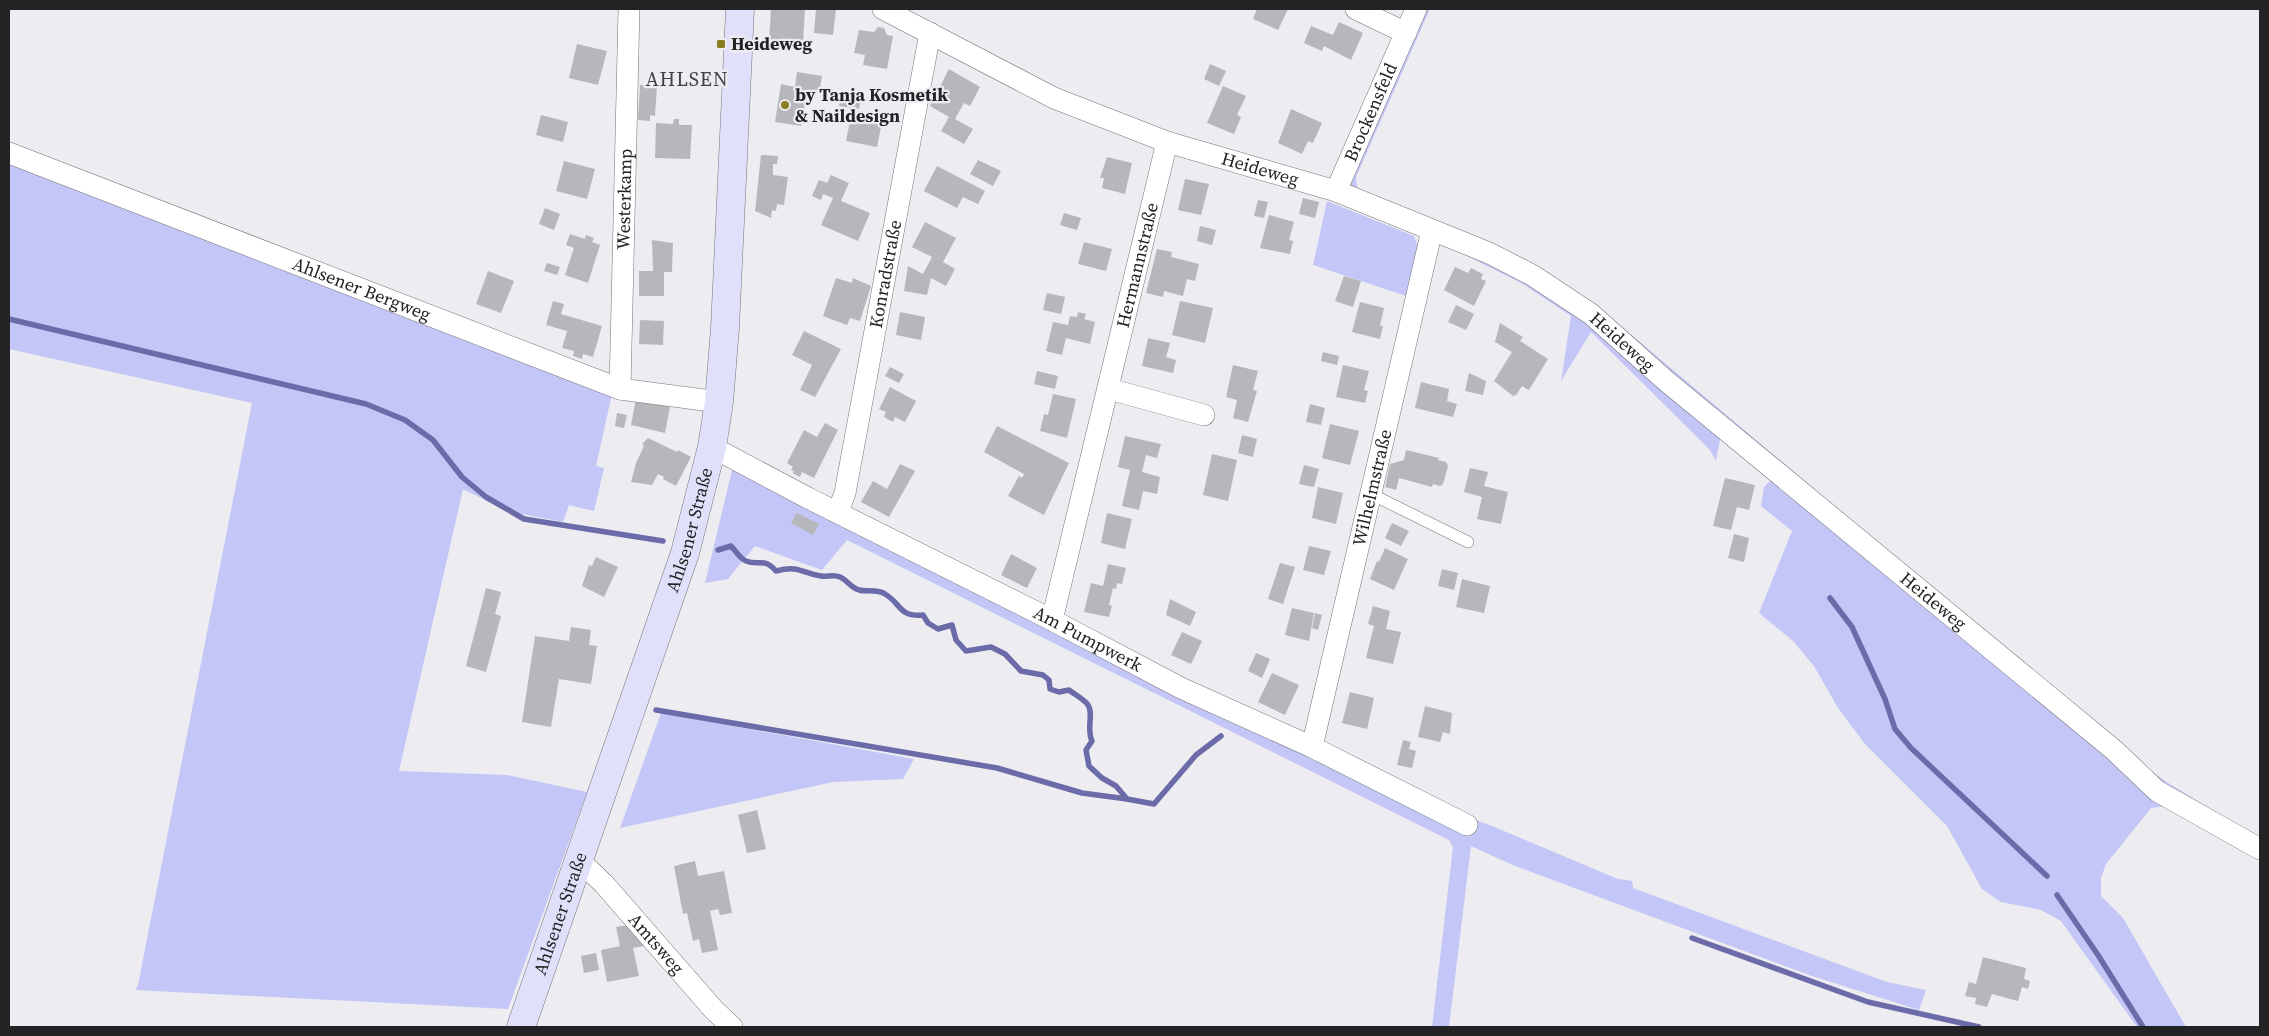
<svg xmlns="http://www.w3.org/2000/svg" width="2269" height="1036" viewBox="0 0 2269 1036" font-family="'Source Serif 4',serif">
<rect width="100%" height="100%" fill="#ececf1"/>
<!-- green -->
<g fill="#c3c6f6">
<path d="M1413,9H1430L1356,177L1357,187L1369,195L1584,299L1634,337L2132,757L2165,781L2260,839L2168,806L2151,808L2106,864L2101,878V896L2123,918L2186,1027H2137L2061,921L2041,910L2001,902L1982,889L1947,826L1865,744L1838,708L1814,666L1792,640L1759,613L1792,531L1761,506L1764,487L1774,477L1721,435L1716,461L1710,450L1591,332L1561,381L1571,316L1523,284L1429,237L1330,198Z"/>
<path d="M9,159L612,394L596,466L604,468L594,511L569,505L563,522L507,511L463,489L399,771L507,775L587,792L508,1009L135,990L138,985L252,403L9,349Z"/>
<path d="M1327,201L1414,236L1418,247L1406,296L1313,265Z"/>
<path d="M733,466L1463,816L1487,824L1618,879L1632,881L1633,888L1887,982L1926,990L1919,1010L1812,976L1515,866L1471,846L1449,1027H1432L1453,847L1449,840L847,540L822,570L755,546L728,579L705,583Z"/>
<path d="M661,713L914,759L903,779L833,782L620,828Z"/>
</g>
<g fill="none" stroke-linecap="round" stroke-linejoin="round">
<!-- stream -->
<g stroke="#6a6ba8" stroke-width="5.5">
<path d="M9,319L366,404L405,420L433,440L462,477L486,497L524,519L663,541"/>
<path d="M718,550L731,546C736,551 740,559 746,561C759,566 764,557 776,571C800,565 801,573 821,576C827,577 834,574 840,577C847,580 850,587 859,590C867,592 878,589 885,594C902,604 898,617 923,615L928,623L938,629L952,625L956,640L966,651L991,647L1005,654L1021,671L1043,675L1049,680L1050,689L1059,692L1069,690C1074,694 1085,700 1088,705C1094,714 1086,729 1092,741L1086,750L1089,766L1102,778L1116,786L1127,799L1154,804L1196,755L1221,736"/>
<path d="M1830,598L1852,627L1885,699L1895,729L1911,748L2047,876"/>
<path d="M656,710L997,768L1082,793L1127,799"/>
<path d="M2057,895L2098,955L2143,1027"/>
<path d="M1692,938L1868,1002L1979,1027"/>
</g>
</g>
<!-- building -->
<g fill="#b6b7bb">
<path d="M771,9H805L803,43L769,41Z"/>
<path d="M816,9H836L833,35L814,33Z"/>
<path d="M1257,9H1288L1278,30L1253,19Z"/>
<path d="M1339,22L1363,33L1351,60L1324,46L1322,51L1304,43L1311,26L1333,35Z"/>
<path d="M878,27L884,28L887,35L893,36L887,69L863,65L865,55L854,53L859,30L874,32Z"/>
<path d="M577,44L607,51L598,85L569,78Z"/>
<path d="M1210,64L1226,71L1219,86L1204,79Z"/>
<path d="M949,69L980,87L970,106L964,103L955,119L973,129L964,144L941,131L949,117L930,106Z"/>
<path d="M797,72L822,76L819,94L807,92L801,126L775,122L781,84L795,87Z"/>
<path d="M640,85L657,86L655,116L650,115V121L638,120Z"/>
<path d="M1223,86L1246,96L1237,115L1241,117L1234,134L1207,123Z"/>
<path d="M841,96L861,99L859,109L839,106Z"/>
<path d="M1291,109L1322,123L1313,143L1308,141L1302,154L1278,143Z"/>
<path d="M541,115L568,122L563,142L536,135Z"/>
<path d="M851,116L882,122L877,147L846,141Z"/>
<path d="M674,119H679V125H692L690,159L655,158L656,123L673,124Z"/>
<path d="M761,155L778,156L777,164H773V175L788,177L784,205L777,204L776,211L772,210L771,218L755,211Z"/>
<path d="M1107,157L1132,163L1125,194L1102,188L1104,178H1100Z"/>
<path d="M978,160L1001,171L993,186L970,174Z"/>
<path d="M564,161L595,169L587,199L556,191Z"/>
<path d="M937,166L985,191L978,204L963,197L957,208L924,191Z"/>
<path d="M831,175L849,183L841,201L870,213L858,241L821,225L833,198L823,194L821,200L812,196L819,180L827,183Z"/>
<path d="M1185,179L1209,184L1201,215L1178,210Z"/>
<path d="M1303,198L1319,202L1315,218L1299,214Z"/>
<path d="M1258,200L1268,202L1264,218L1254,216Z"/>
<path d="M545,208L560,214L554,230L539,224Z"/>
<path d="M1064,213L1081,218L1077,230L1060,225Z"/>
<path d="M1269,215L1294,222L1289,240L1293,241L1290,254L1260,248Z"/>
<path d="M925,222L956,238L943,262L955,269L946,286L931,278L927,295L904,291L908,266L923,274L932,257L912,247Z"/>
<path d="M1200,226L1216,230L1212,245L1197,241Z"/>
<path d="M570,234L585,239L586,235L594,238L592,242L600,245L588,283L565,275L574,248L566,245Z"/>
<path d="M652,240L673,243L672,272H664V296H639V271H653Z"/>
<path d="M1084,242L1112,249L1106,271L1078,264Z"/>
<path d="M1157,249L1172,252L1171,257L1199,264L1195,281L1187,279L1183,296L1164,291L1163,297L1146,293Z"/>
<path d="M547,263L560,267L557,275L544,271Z"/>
<path d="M1455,267L1468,273L1471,268L1483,274L1481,279L1486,281L1474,306L1444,290Z"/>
<path d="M488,271L514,281L501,313L476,304Z"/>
<path d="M1344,276L1361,281L1353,307L1335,301Z"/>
<path d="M836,278L852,283L853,278L871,286L860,321L850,318L847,325L823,316Z"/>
<path d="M1047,293L1065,297L1061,314L1043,310Z"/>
<path d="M553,301L564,304L561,314L602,326L593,357L583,354L582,359L573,356L574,351L562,348L567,331L546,325Z"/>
<path d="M1180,301L1213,308L1205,343L1172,335Z"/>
<path d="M1360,302L1384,308L1380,326H1383L1380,339L1352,332Z"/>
<path d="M1456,305L1474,314L1466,330L1448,322Z"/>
<path d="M900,312L925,317L921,340L896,335Z"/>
<path d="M1078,312L1086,314L1084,319L1095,322L1090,344L1066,338L1062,355L1046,351L1053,322L1068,325L1070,316L1077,317Z"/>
<path d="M640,320L664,321L663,345L639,344Z"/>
<path d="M1500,323L1523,337L1520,341L1548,359L1529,390L1522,386L1516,395L1513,396L1494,381L1512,352L1495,342Z"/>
<path d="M804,331L841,349L815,397L800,390L812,365L792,355Z"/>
<path d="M1148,338L1170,343L1166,357L1176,360L1173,373L1142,366Z"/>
<path d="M1323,352L1339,356L1337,365L1321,361Z"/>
<path d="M1233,365L1258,371L1253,390L1257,391L1248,422L1233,418L1237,400L1226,397Z"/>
<path d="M1343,365L1369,371L1364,390L1368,391L1365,403L1336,397Z"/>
<path d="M890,367L904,374L899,383L885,376Z"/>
<path d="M1037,371L1058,376L1055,389L1034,384Z"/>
<path d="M1469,373L1486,381L1483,395L1465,391Z"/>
<path d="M1421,382L1449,389L1447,401L1457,404L1453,417L1415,408Z"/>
<path d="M890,387L916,401L905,422L895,417L893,422L884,417L886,412L879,409Z"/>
<path d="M1053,394L1076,399L1067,438L1040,431L1044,414L1048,415Z"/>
<path d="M636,399L670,407L665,433L631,425Z"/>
<path d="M1310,404L1325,408L1321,425L1306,422Z"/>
<path d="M617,413L627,415L624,428L615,426Z"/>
<path d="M825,423L838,430L814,478L802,472L800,477L793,473L794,471L791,470L793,467L787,463L804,430L817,437Z"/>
<path d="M1330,424L1359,431L1350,465L1322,458Z"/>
<path d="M997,426L1069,463L1044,515L1008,496L1019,476L1022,478L1024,474L984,452Z"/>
<path d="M1242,435L1257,439L1253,457L1238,453Z"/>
<path d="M1125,436L1161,444L1157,458L1146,455L1142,472L1160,477L1157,494L1143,491L1139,510L1122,506L1130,470L1118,467Z"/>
<path d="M648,438L677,452L678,450L691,457L676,486L663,479L664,477L658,474L652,485L631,482L636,463L644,446L642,444Z"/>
<path d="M1406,450L1439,458L1438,460L1446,462L1448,466L1443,484L1440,486L1433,484L1432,487L1399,478L1396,490L1385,487L1390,464L1404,460Z"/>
<path d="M1212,454L1237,460L1228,501L1203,495Z"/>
<path d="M900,464L915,471L889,517L861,502L873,481L887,489Z"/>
<path d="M1304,465L1319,469L1314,487L1299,484Z"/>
<path d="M1470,468L1488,472L1484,486L1508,492L1501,524L1477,519L1482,497L1464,492Z"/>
<path d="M1725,478L1755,485L1749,510L1737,507L1731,530L1713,526Z"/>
<path d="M1318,487L1343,493L1336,524L1312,518Z"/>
<path d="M797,513L819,524L813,535L791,523Z"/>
<path d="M1107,513L1132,519L1125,549L1101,543Z"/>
<path d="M1392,523L1409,531L1401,546L1385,538Z"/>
<path d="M1734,534L1749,538L1744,562L1728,558Z"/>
<path d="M1309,546L1331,551L1324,575L1303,570Z"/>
<path d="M1385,548L1408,559L1394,590L1370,579L1377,561L1379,562Z"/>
<path d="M1011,554L1037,568L1027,588L1001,575Z"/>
<path d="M596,557L618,567L604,597L582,586L589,565L592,566Z"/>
<path d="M1280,563L1295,567L1283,604L1268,599Z"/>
<path d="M1108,564L1126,568L1122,584L1117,583L1116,589L1113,588L1109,605L1112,606L1109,617L1084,612L1091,583L1103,586Z"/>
<path d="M1442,569L1458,573L1454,590L1438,586Z"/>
<path d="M1462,579L1490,586L1484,613L1456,607Z"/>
<path d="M486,588L501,592L495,614L501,616L486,672L466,666Z"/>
<path d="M1170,599L1196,612L1190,626L1166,615Z"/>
<path d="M1373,606L1390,611L1386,629L1401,632L1393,664L1366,658L1374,626L1368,624Z"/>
<path d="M1292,608L1314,613L1309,641L1285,635Z"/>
<path d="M1315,613L1322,615L1318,630L1312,628Z"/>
<path d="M571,627L591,630L589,645L597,646L591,684L559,679L551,727L522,722L535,636L569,641Z"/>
<path d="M1182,632L1202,641L1191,664L1171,655Z"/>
<path d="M1256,653L1270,659L1262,678L1248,671Z"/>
<path d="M1272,673L1299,685L1285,715L1258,702Z"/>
<path d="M1350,692L1374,698L1367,729L1342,723Z"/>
<path d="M1425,706L1452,713L1450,734L1443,732L1440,742L1418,737Z"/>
<path d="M1403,740L1411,742L1409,749L1416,751L1412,768L1397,765Z"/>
<path d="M757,810L766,849L747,853L738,815Z"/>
<path d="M695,861L698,876L724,871L732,913L720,915L718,909L710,911L718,950L702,953L699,939L693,941L687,913L683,914L674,866Z"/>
<path d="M628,925L644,946L633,948L639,976L607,982L601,950L620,946L616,927Z"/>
<path d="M596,953L599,970L584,973L581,956Z"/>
<path d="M1983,957L2026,968L2024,979L2030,981L2028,989L2022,987L2018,1001L1992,994L1987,1007L1975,1004L1976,998L1965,996L1969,982L1976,984Z"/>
</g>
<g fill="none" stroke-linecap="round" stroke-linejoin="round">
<!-- lane casing -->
<g stroke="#747578" stroke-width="12">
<path id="lane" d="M1371,494L1468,542"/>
</g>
<!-- street casing -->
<g stroke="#747578" stroke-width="22">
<g id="street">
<path id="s1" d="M883,9L1054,98L1167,142L1336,191L1489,253L1532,275L1591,314L1665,380L2114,750L2157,791L2260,849"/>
<path d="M1356,9L1406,33"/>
<path id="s2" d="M9,153L620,389L719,402"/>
<path id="s3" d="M1336,191L1416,9"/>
<path id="s4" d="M620,389L629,9"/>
<path d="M1109,389L1204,415"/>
<path id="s5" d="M712,447L808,498L1052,620L1181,688L1312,747L1467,825"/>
<path id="s6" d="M838,511L845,493L930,33"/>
<path id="s7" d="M1052,620L1167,142"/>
<path id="s8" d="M1312,747L1432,230"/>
<path id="s9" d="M579,860L604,884L714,1010L732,1027"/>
</g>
</g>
<!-- secondary casing -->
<g stroke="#747578" stroke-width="29">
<g id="secondary">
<path id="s10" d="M521,1027L685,553L712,447L719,402L725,328L740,9"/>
</g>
</g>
<!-- lane -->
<use href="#lane" stroke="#fff" stroke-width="11"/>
<!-- street -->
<use href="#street" stroke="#fff" stroke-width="21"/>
<!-- secondary -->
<use href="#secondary" stroke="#e0e0fa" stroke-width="28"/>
</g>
<!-- markers -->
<g fill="#8a7e25" stroke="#ececf1" stroke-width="2">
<rect x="716" y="39" width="10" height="10" rx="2.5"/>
<circle cx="785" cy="105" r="5"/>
</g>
<g text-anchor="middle" stroke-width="4.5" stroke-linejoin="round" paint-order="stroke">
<!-- poi labels -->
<g font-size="18" font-weight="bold" fill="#232325" stroke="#ececf1" text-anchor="start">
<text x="731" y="50">Heideweg</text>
<text x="795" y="101">by Tanja Kosmetik<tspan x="795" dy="21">&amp; Naildesign</tspan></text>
</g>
<!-- street labels -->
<g font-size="18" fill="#232325" stroke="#ececf1">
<text dy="6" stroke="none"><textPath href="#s3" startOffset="86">Brockensfeld</textPath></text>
<text dy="6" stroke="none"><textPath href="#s1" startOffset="411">Heideweg</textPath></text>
<text dy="6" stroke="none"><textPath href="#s4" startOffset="190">Westerkamp</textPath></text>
<text dy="6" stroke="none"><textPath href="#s7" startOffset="365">Hermannstraße</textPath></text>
<text dy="6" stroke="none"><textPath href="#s6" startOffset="242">Konradstraße</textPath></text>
<text dy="6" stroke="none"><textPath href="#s2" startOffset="378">Ahlsener Bergweg</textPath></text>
<text dy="6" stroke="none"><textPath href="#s1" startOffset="816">Heideweg</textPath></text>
<text dy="6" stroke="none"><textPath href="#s8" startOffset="266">Wilhelmstraße</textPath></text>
<text dy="6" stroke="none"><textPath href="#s10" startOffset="525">Ahlsener Straße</textPath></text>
<text dy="6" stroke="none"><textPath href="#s1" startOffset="1221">Heideweg</textPath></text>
<text dy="6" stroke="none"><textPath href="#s5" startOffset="422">Am Pumpwerk</textPath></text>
<text dy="6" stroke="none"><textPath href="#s10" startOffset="120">Ahlsener Straße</textPath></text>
<text dy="6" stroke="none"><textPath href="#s9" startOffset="114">Amtsweg</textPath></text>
</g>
<!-- quarter labels -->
<g font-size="20" letter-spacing="1" fill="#424245" stroke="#ececf1">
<text x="687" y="86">AHLSEN</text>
</g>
</g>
<!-- border -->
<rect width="2269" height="1036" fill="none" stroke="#232325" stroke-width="20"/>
</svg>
